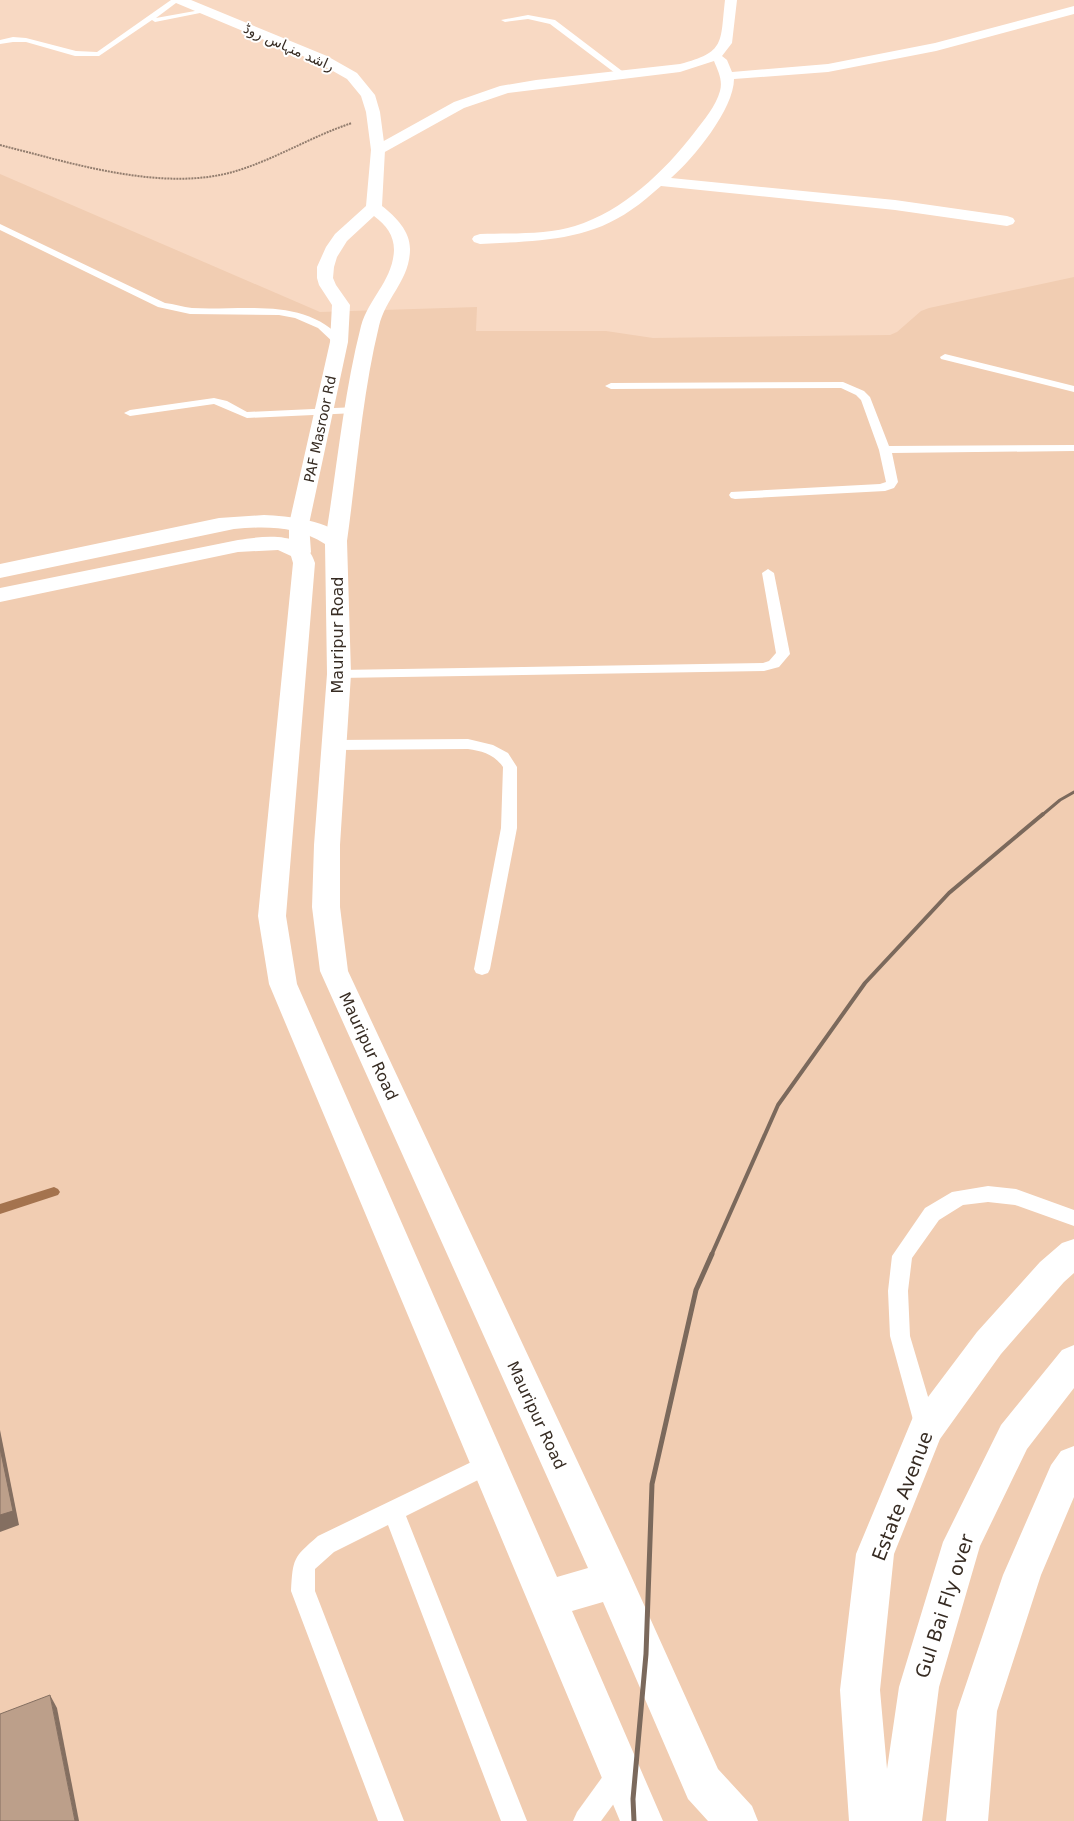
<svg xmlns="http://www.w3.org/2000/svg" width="1074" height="1821" viewBox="0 0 1074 1821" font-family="'DejaVu Sans','Noto Sans Arabic',sans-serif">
<rect width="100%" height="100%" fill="#f8d9c3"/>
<!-- built -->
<path fill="#f1cdb2" d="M0,174L320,312L477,307L476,331H606L653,338L890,335L897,332L921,311L929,308L1074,277V1821H0Z"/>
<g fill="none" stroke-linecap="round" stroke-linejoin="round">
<!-- stream -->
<path fill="#a4734e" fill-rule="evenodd" d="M54,1187L58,1189L60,1192L58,1195L0,1214V1204Z"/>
<!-- path -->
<path stroke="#937e6f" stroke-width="2" stroke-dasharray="2 1" stroke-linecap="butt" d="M0,145C71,163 164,193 236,171C276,159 312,136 352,123"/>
<!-- lane -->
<g fill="#fff" fill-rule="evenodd">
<path d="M171,0H180L156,18L206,9L210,11L155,22L152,20L99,56H75L26,42H13L0,44V40L13,37L26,38L76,51L97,52Z"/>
<path d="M528,15L555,20L626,74L619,76L550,24L528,19L505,22L501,20Z"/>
<path d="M0,224L165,303C174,304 183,307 192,308C243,311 308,296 344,342L339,345L335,344L318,328L295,318L279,315L190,314L158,307L0,230Z"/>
<path d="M945,354L1074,386V392L941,359L940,357Z"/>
<path d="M843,382L864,391L870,397L889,446L1074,445V451L892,453L898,482L894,488L885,491L735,499L731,498L729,495L731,492L880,484L886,482L879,450L861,400L856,395L841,388L611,389L605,386L611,383Z"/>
<path d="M214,398L227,401L247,412L356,407L362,410L356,413L247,418L214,404L130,416L124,413L130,410Z"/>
<path d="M768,569L774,573L790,654L779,667L764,671L339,678L332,674L339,670L763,663L769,661L776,653L762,573Z"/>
<path d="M468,739L493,745L508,753L517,767V828L490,969L488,973L482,975L476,973L474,969L501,828L503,767C494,754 482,751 468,749L335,750L330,748L328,745L330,742L335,740Z"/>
<path d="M988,1186L1016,1189L1074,1210V1226L1015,1205L988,1202L963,1205L939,1220L912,1258L908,1291L910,1336L937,1427L934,1434L926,1437L918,1434L915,1427L890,1336L888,1291L892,1256L925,1208L952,1192Z"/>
<path d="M488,1454L496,1457L499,1464L496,1471L406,1516L527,1821H501L388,1525L334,1552L315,1569V1591L404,1821H378L291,1591C293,1558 293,1558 318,1536Z"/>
<path d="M620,1762L629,1765L632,1774L629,1783L601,1821H573L577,1812L611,1765Z"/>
</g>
<!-- street -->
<path fill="#fff" fill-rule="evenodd" d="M725,0H737L732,43L722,56L727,60L732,72L828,64L935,43L1074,6V14L936,51L828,72L734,79C734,109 693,159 671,178L895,200L1007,216L1013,218L1015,221L1013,224L1007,226L895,210L661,186C651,194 642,203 631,210C586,242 533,241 480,244L474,242L472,239L474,236L480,234C509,233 548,235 575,226C623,211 664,172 694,133C704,120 716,106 720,91C723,80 718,71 714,61L680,72L508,93L464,108L383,153H373L371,150L373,147L454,102L500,86L536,80L680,64C726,52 720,43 725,0Z"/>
<!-- secondary -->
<path fill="#fff" fill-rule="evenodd" d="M174,0H191L327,56L357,73L375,95L380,112L385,150L382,206C396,217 410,231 410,249C410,280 386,297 379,326C362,396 357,469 347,541L344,546L336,547L328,546L325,541C337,469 343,397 361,326C369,298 393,280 394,250C394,235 386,225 374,216L347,241L337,257L334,267L333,278L336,285L350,305L348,342L309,524L311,552L308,557L300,558L292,557L289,552V524L330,342L332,305L319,285L317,278V267L326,247L335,234L366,206L371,150L366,112L361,96L347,79L317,62L176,3Z"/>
<!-- primary -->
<path fill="#fff" fill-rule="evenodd" d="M264,515C287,516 332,520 347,541L351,674L340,845V907L348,971L627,1567L718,1769L752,1806L758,1821H708L688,1799L603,1602L572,1611L663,1821H620L269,984L258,916L293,563L291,556L278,550L238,552L0,602V588L238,540C265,536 305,530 315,563L286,916L297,984L557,1577L588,1568L320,971L312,907L314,845L327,674L325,544C297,526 266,526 234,529L0,578V564L219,518Z"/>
<!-- highway -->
<g fill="#fff" fill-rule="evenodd">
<path d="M1074,1239V1273L1064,1282L1001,1354L940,1439L894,1554L880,1690L887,1769L899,1687L943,1542L1001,1425L1062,1350L1074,1345V1388L1027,1449L980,1546L939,1687L922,1821H849L840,1690L856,1554L913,1417L977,1332L1040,1262L1062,1243Z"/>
<path d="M1074,1446V1497L1041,1575L997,1711L988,1821H946L957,1711L1003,1575L1051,1465L1061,1451Z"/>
</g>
<!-- rail-far2 -->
<path stroke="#7b695c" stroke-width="3" d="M1041,816L1060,800L1074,792"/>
<!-- rail-far1 -->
<path stroke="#7b695c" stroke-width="4" d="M711,1256L778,1105L865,983L949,893L1043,814"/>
<!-- rail -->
<path stroke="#7b695c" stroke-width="5" d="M634,1821L633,1799L646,1654L652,1484L696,1290L712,1254"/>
</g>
<!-- shaded-wall -->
<g fill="#846f61">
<path d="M0,1430L19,1525L0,1532Z"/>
<path d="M50,1695L57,1708L79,1821H75Z"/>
</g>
<!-- building -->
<g fill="#bc9f8a" stroke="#846f61">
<path d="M0,1448L13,1511L0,1515Z"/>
<path d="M50,1695L75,1821H0V1714Z"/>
</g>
<g text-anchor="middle" stroke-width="4" stroke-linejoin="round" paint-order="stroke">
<!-- far-street labels -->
<g font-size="14" fill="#372c23" stroke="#fff">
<text transform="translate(289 47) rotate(24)" y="5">راشد منہاس روڈ</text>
<text transform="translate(320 429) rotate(-78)" y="5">PAF Masroor Rd</text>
</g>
<!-- street labels -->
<g font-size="16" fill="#372c23" stroke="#fff">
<text transform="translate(337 635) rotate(-90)" y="6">Mauripur Road</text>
<text transform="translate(369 1046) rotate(65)" y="6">Mauripur Road</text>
<text transform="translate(537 1415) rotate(65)" y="6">Mauripur Road</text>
</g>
<!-- near-street labels -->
<g font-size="19" fill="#372c23" stroke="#fff">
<text transform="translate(902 1496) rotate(-69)" y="7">Estate Avenue</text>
<text transform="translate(944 1606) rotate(-72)" y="7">Gul Bai Fly over</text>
</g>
</g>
</svg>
